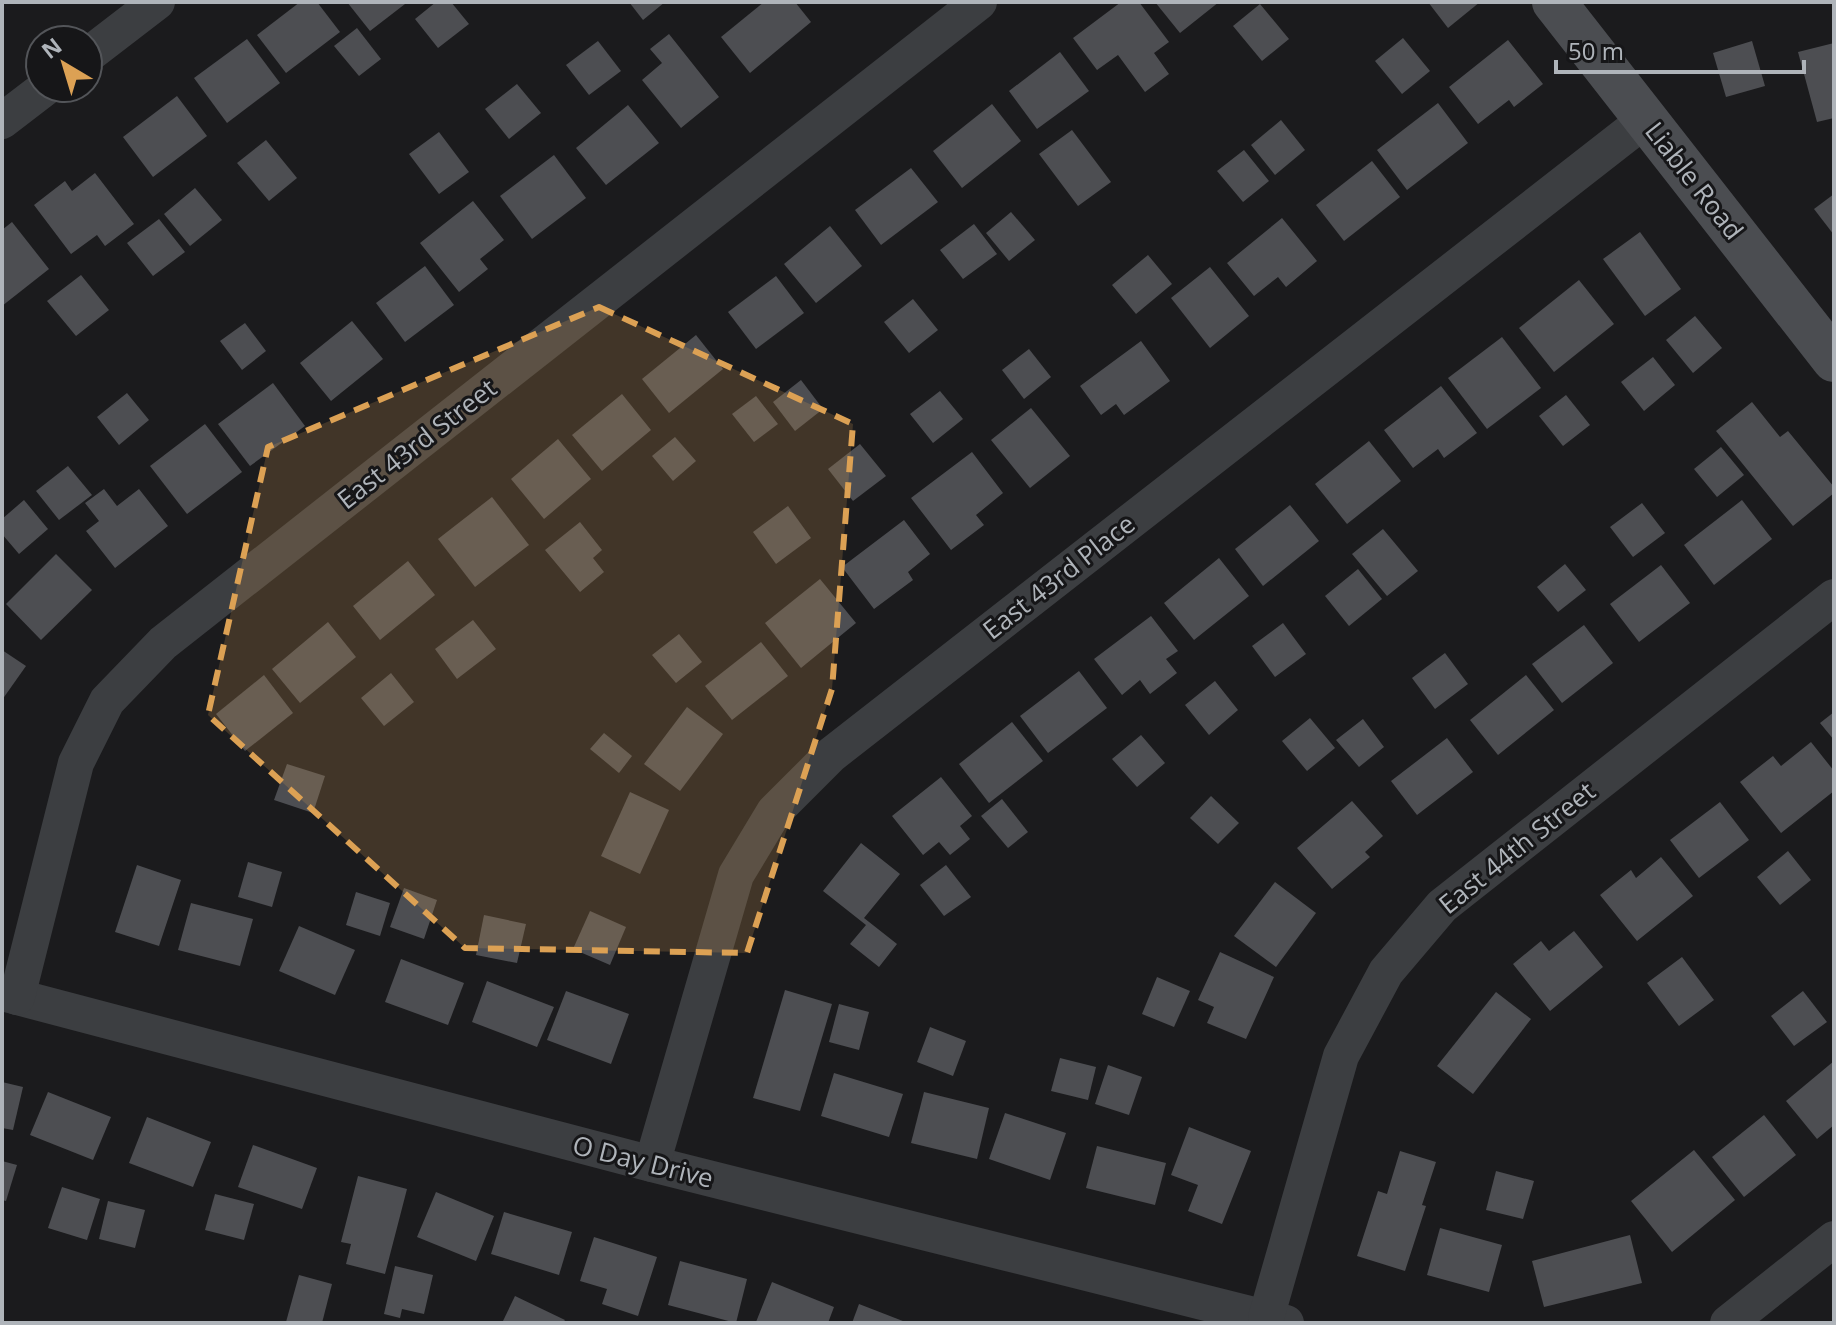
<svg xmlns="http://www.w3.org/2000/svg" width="1836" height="1325" viewBox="0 0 1836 1325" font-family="'Open Sans',sans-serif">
<rect width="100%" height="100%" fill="#1b1b1d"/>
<!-- building -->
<g fill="#4d4e52">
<path d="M300,2H317L340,32L286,73L257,35Z"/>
<path d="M347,2H404L405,4L370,31Z"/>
<path d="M436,2H451L469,24L438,48L415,19Z"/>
<path d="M629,2H665L643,20Z"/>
<path d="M764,2H795L811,22L750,73L721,37Z"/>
<path d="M1121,2H1139L1169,42L1154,53L1169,74L1145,92L1118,55L1097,70L1073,38Z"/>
<path d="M1155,2H1219L1180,33Z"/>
<path d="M1428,2H1480L1448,28Z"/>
<path d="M1260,4L1289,39L1262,61L1233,26Z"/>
<path d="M357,28L381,59L359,76L334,46Z"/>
<path d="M669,34L719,97L681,128L642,80L662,63L650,49Z"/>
<path d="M1403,38L1430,71L1402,94L1375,61Z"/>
<path d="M247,39L280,83L227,123L194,78Z"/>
<path d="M1508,40L1543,84L1514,107L1509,100L1478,124L1449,87Z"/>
<path d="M598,41L621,71L589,95L566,65Z"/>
<path d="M1752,41L1765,86L1726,97L1713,53Z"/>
<path d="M1834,43V118L1817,122L1798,52Z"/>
<path d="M1060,52L1089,91L1037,129L1009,91Z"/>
<path d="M517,84L541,113L509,139L485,109Z"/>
<path d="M177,96L207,136L153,177L123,137Z"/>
<path d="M1438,103L1468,143L1407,190L1377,150Z"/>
<path d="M992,104L1021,141L962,188L933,151Z"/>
<path d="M628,105L659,143L606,185L576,148Z"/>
<path d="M1281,120L1305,150L1275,175L1251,145Z"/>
<path d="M1072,130L1111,182L1078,206L1039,154Z"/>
<path d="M439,132L469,172L439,194L409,154Z"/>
<path d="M266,140L297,178L269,201L237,163Z"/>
<path d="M1244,150L1269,181L1243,202L1217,171Z"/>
<path d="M554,155L586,198L532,239L500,196Z"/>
<path d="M1372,161L1400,197L1344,241L1316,205Z"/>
<path d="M911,168L938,202L881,245L855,210Z"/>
<path d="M95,173L134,224L105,246L97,235L71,254L34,205L65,181L72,191Z"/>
<path d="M195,188L222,220L190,246L164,214Z"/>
<path d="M1834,194V235L1814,209Z"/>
<path d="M473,201L504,240L480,259L488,269L459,292L420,243Z"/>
<path d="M1011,212L1035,240L1009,261L986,233Z"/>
<path d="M1282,218L1317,261L1286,287L1278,277L1254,296L1227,263Z"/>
<path d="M159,219L185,252L153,276L127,243Z"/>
<path d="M12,222L49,269L2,306V230Z"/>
<path d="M974,224L997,254L963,279L940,250Z"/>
<path d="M830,226L862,266L816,303L784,264Z"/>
<path d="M1640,232L1681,289L1645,316L1603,259Z"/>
<path d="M1148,255L1172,284L1136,314L1112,285Z"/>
<path d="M425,266L454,305L405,342L376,303Z"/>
<path d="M1210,267L1249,316L1210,348L1171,298Z"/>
<path d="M81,275L109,310L76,336L47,301Z"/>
<path d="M776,276L804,313L756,349L728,312Z"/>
<path d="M1579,280L1614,324L1554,372L1519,328Z"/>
<path d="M913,299L938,330L909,353L884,322Z"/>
<path d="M1695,316L1722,348L1693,373L1666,340Z"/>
<path d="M352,321L383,359L331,401L300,363Z"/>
<path d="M245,323L266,351L242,370L220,341Z"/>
<path d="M696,335L723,369L669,413L642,379Z"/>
<path d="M1502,337L1541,388L1487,429L1448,378Z"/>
<path d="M1141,341L1170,381L1124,415L1116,404L1101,415L1080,386Z"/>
<path d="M1029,349L1051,377L1024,399L1002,370Z"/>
<path d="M1653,357L1675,385L1644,411L1621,382Z"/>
<path d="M801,380L823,409L795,431L773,402Z"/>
<path d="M273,383L305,426L250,466L218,424Z"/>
<path d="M1441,386L1477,433L1444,458L1438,449L1413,468L1384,430Z"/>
<path d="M940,391L963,419L933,443L910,414Z"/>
<path d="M127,393L149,420L119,445L97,417Z"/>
<path d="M622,394L651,430L602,471L572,435Z"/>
<path d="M1566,395L1590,425L1563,446L1539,416Z"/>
<path d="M756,396L778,424L754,442L732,414Z"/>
<path d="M1752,402L1780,437L1788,431L1834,487V493L1793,526L1716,431Z"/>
<path d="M1031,408L1070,456L1030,488L991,440Z"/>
<path d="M205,424L242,472L187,514L150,466Z"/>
<path d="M675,437L696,461L673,481L652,456Z"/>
<path d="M558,439L591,479L544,519L511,479Z"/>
<path d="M1369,441L1401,481L1347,524L1315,484Z"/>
<path d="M860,444L886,476L853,501L828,469Z"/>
<path d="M1721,447L1744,475L1717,497L1694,469Z"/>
<path d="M972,452L1003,493L976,515L984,525L951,550L911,498Z"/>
<path d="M68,466L92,495L59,520L36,491Z"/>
<path d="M104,489L117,506L139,489L168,526L115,568L86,531L99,521L85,503Z"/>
<path d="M492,497L529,545L475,587L438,539Z"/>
<path d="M24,500L48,529L19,554L2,534V519Z"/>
<path d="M1742,500L1772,539L1714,585L1684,545Z"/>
<path d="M1642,503L1665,533L1633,557L1610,527Z"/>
<path d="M1290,505L1319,541L1263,586L1235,549Z"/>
<path d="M788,506L811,538L776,564L753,532Z"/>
<path d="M904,520L930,554L908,572L913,580L874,609L842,567Z"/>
<path d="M580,522L602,550L593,558L604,572L580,592L545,550Z"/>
<path d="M1383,529L1418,571L1387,596L1352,554Z"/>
<path d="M56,554L92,590L41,640L6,604Z"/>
<path d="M1219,558L1249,596L1194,640L1164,603Z"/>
<path d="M408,561L435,595L380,640L353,606Z"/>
<path d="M1565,564L1586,590L1558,612L1537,587Z"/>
<path d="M1661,565L1690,603L1639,642L1610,604Z"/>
<path d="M1358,569L1382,599L1349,626L1325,596Z"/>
<path d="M820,579L856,623L801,668L765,623Z"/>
<path d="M1151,616L1178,651L1166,659L1177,673L1150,694L1140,680L1122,695L1094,659Z"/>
<path d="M473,620L496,649L457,679L435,649Z"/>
<path d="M328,622L356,657L300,703L272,669Z"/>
<path d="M1283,623L1306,654L1275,677L1252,646Z"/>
<path d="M1584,625L1613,663L1562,703L1532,664Z"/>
<path d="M679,634L702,662L676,683L652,655Z"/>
<path d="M761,642L788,676L732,720L705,686Z"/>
<path d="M2,650L26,666L2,700Z"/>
<path d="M1445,653L1468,684L1435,709L1412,678Z"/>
<path d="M1079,671L1107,708L1048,753L1020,716Z"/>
<path d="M391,673L414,702L384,726L361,698Z"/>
<path d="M264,675L293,713L245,751L216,714Z"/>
<path d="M1526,675L1554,710L1498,755L1470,720Z"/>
<path d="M1215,681L1238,710L1209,735L1185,705Z"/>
<path d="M687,707L723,734L680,791L644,764Z"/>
<path d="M1834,712V740L1820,723Z"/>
<path d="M1310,718L1335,748L1307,771L1282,741Z"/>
<path d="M1363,719L1384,747L1359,767L1336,740Z"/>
<path d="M1012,722L1043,761L989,803L959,764Z"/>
<path d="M604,733L632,756L619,773L590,749Z"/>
<path d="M1141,735L1165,763L1137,787L1112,759Z"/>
<path d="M1447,738L1473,772L1417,815L1391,781Z"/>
<path d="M1811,742L1834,771V791L1781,833L1740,782L1773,756L1781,766Z"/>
<path d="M287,764L325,776L313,813L274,800Z"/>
<path d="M941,777L972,816L960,826L970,839L950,855L939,842L923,855L892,816Z"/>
<path d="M630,792L669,810L640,874L601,856Z"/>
<path d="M1211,796L1239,823L1218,844L1190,818Z"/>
<path d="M1002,799L1028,832L1008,848L981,816Z"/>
<path d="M1352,801L1383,836L1365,852L1370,857L1332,889L1297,848Z"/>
<path d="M1720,802L1749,840L1699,878L1670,840Z"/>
<path d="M861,843L900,874L864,918L897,944L879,967L850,944L866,925L823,891Z"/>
<path d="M1788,851L1811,880L1780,905L1757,877Z"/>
<path d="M1661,857L1693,896L1637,941L1600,895L1631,870L1636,878Z"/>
<path d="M248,862L282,872L272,907L238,897Z"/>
<path d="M137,865L181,880L159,946L115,932Z"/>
<path d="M946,865L971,897L944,916L920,885Z"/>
<path d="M1275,882L1316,913L1276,967L1234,936Z"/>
<path d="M404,888L437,900L424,939L390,927Z"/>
<path d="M356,892L390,903L380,936L346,925Z"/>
<path d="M191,903L253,919L240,966L178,950Z"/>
<path d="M590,911L626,927L610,965L573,949Z"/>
<path d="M484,915L526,924L517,963L476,955Z"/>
<path d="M299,926L355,950L335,995L279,971Z"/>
<path d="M1574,931L1603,967L1550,1011L1513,964L1541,941L1549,951Z"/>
<path d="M1220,952L1274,977L1246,1039L1207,1023L1214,1007L1198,1000Z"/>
<path d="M1682,957L1714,1000L1679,1026L1647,983Z"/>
<path d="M401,959L464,983L448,1025L385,1002Z"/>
<path d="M1157,977L1190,991L1174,1027L1142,1014Z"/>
<path d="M487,981L554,1007L537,1047L472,1022Z"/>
<path d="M785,990L832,1004L800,1111L753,1098Z"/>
<path d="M566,991L629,1014L611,1064L547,1040Z"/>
<path d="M1803,991L1827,1022L1794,1046L1771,1016Z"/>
<path d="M1496,992L1531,1019L1473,1094L1437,1066Z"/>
<path d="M839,1004L869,1012L859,1050L829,1042Z"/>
<path d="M930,1027L966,1041L953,1076L917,1062Z"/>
<path d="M1060,1058L1096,1067L1088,1100L1051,1091Z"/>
<path d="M1834,1061V1125L1817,1139L1786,1101Z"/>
<path d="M1108,1065L1142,1077L1129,1115L1095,1104Z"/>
<path d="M834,1073L903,1094L889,1137L821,1116Z"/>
<path d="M2,1082L23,1087L13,1130L2,1128Z"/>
<path d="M48,1092L111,1117L93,1160L30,1135Z"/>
<path d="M924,1092L989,1108L977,1159L911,1143Z"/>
<path d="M1005,1113L1066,1133L1050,1180L989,1159Z"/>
<path d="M1764,1115L1796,1155L1744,1197L1712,1157Z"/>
<path d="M147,1117L211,1142L193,1187L129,1163Z"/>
<path d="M1189,1127L1251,1151L1222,1224L1188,1211L1198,1185L1171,1175Z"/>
<path d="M253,1145L317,1168L302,1209L238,1187Z"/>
<path d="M1097,1146L1166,1163L1155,1205L1086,1188Z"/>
<path d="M1694,1150L1735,1200L1672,1252L1631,1201Z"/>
<path d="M1400,1151L1436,1162L1422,1205L1426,1206L1405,1271L1357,1256L1378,1191L1387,1194Z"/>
<path d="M2,1161L17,1165L6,1201L2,1200Z"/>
<path d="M1496,1171L1534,1181L1523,1219L1486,1210Z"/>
<path d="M358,1176L407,1189L385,1274L346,1264L351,1244L341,1242Z"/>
<path d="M62,1187L100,1199L87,1240L48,1228Z"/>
<path d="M436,1192L494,1216L476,1261L417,1237Z"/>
<path d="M215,1194L254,1204L244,1240L205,1230Z"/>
<path d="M108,1201L145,1210L135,1248L99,1239Z"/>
<path d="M504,1212L572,1232L559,1275L491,1254Z"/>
<path d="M1440,1228L1502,1245L1489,1292L1427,1275Z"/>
<path d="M1630,1235L1642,1283L1544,1307L1532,1261Z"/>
<path d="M594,1237L657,1257L638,1316L602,1304L607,1289L580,1281Z"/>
<path d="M680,1261L747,1279L736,1323L668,1305Z"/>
<path d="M395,1266L433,1275L424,1314L402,1309L400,1318L384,1314Z"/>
<path d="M299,1275L332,1284L322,1323L286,1322Z"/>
<path d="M772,1282L834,1307L828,1323L756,1322Z"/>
<path d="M515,1296L565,1320L563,1323H502Z"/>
<path d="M859,1304L908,1323H852Z"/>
</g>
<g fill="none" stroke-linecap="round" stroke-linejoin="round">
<!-- street -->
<g stroke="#3c3e41" stroke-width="36">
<path d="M88,55L157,2"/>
<path d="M2,121L45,88"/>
<path d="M2,993L652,1164L1286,1323"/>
<path d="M17,997L76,763L107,701L163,643L979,2"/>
<path d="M652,1164L736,875L774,812L831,755L1645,120"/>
<path d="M1266,1318L1341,1056L1386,972L1442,906L1834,597"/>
<path d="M1728,1323L1834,1239"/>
</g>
<!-- secondary -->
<path stroke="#4b4d51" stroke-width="44" d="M1554,2L1834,360"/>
</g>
<!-- marked area -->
<path fill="#dca154" fill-opacity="0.2" stroke="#dca154" stroke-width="6" stroke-dasharray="16 10" stroke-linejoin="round" d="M599,307L853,424L832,689L747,953L465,948L208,715L268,447Z"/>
<g text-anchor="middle" stroke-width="6" stroke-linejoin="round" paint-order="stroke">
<!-- street labels -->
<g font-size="26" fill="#afb4ba" stroke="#161618">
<text transform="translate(1694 181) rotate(52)" y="9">Liable Road</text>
<text transform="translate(417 444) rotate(-38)" y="9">East 43rd Street</text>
<text transform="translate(1059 577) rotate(-38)" y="9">East 43rd Place</text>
<text transform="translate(1517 848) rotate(-39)" y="9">East 44th Street</text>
<text transform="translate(643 1162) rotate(14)" y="9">O Day Drive</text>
</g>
</g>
<!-- border -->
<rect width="1836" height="1325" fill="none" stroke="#afb4ba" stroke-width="8"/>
<!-- north arrow -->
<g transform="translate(64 64) rotate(322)"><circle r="38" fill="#161618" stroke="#535559" stroke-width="2"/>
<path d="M0-6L14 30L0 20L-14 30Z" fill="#dca154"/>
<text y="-12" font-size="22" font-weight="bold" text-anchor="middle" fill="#afb4ba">N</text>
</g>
<!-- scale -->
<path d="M1556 60v12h248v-12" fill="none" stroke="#afb4ba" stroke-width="4"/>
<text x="1568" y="60" font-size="24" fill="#afb4ba" stroke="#161618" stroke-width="6" paint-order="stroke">50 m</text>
</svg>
